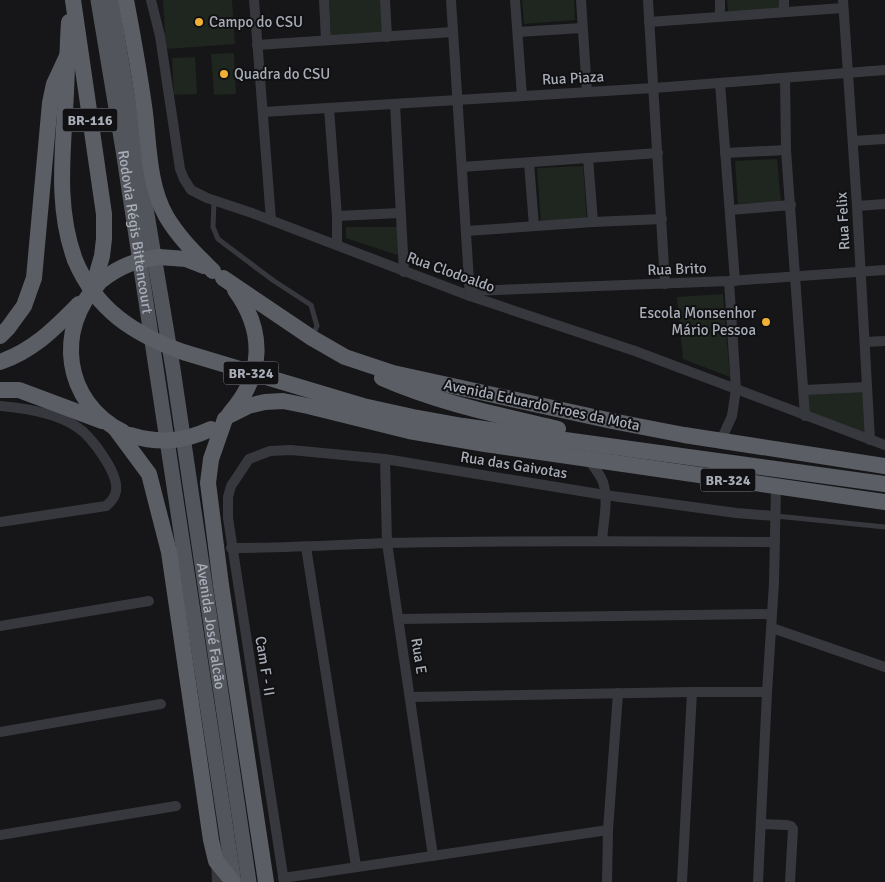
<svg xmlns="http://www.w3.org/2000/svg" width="885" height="882" viewBox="0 0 885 882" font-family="Signika,sans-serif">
<rect width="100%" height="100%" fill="#161618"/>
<!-- green -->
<g fill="#1e261f">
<path d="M163,0H232L235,44L166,49Z"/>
<path d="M329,0H380L383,34L331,37Z"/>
<path d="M522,0H574L575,20L524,24Z"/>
<path d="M727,0H779V8L728,12Z"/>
<path d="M234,53L236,94L214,95L211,54Z"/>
<path d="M195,57L197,94L174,95L172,58Z"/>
<path d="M777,159L781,202L738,204L735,161Z"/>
<path d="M583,166L587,220L541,224L537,168Z"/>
<path d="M346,227H397L400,256L346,238Z"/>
<path d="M723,294L730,377L683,359L677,297Z"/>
<path d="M863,392L867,433L809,412L808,393Z"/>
</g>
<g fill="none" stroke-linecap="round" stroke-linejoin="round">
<!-- service -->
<g stroke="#37383d" stroke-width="5">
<path d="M214,201L213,227L218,239L274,281L311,305L317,326L313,335"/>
<path d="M776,516L885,527"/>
</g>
<!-- minor -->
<g stroke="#37383d" stroke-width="10">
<path d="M151,0L160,36L180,169L184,179L191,190L207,198L252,213L470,296L635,351L885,445"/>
<path d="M254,0L271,220"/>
<path d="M324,0L326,40"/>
<path d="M385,0L387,37"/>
<path d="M451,0L470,296"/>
<path d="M515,0L522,96"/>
<path d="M581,0L587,92"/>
<path d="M648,0L665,284"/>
<path d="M720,0V17"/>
<path d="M784,0V12"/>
<path d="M843,0L857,206L870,440"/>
<path d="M649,22L843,8"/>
<path d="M518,32L582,28"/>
<path d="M257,45L453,32"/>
<path d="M785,78L786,150L805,416"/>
<path d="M720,83L735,281"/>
<path d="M395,104L404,272"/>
<path d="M329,108L337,216V244"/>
<path d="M263,112L654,88L885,70"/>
<path d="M853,141L885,139"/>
<path d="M725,153L786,150"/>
<path d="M588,158L593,222"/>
<path d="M529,163L534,226"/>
<path d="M462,167L658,153"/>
<path d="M857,206L885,204"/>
<path d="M730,210L791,205"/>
<path d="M337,216L400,213"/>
<path d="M467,231L593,222L662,219"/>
<path d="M470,291L729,281L885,270"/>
<path d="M865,342L885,341"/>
<path d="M804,390L867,387"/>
<path d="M0,406C25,408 56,413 77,427C91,436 119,473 116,491C115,498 111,502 106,506L0,522"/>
<path d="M721,440L732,416L736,389L729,281"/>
<path d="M385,459L387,543L433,856"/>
<path d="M588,459C593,466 600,474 603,482C609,500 603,523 602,541"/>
<path d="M306,547L356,866"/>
<path d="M231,548C283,548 335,545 387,543C516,540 645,541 774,542"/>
<path d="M398,619L772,614"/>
<path d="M0,626L149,601"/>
<path d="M772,628L885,667"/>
<path d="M410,697L692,692H767"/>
<path d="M0,732L161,704"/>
<path d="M761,824L787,825L791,826L793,829L790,882"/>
<path d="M0,835L176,806"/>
<path d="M216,862L217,882"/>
<path d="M283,878L608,830"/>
<path d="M284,882L228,518V497L231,486L249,459L270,451L291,450L385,459L605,495L736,513L775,516"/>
<path d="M607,882L608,830L618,693"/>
<path d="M682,882L692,692"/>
<path d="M758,882L767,692L774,583L776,487"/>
</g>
<!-- primary -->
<g stroke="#53555c" stroke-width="15">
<path id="s1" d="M98,0L123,150L234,882"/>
<path id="s2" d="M111,0L173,369L249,882"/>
</g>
<!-- trunk -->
<g stroke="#5b5e65" stroke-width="16">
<path d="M73,0L104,214V239L102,256L92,291"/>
<path d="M126,0C133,37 140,75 145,113C149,147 149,186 166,216C179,238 196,254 213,271"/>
<path d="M69,22C67,52 67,81 65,111C62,161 57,211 75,260"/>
<path d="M159,257L186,259L204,266"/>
<path d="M223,278L312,338L345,357L393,373L612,421L684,435L885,466"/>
<path d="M99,283C54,329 64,403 123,432"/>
<path d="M0,336L8,328L24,306L34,278L50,103L54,84L67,56"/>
<path d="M0,362C34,350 54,329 79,304"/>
<path d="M382,378C438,403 499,415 558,429"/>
<path d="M0,390H19L102,421"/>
<path d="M230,413C264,375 265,331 235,290"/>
<path d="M228,416L248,406L265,402L283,401L308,406L409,431L485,444L885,502"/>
<path d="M225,419L211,459L208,483L221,585L266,882"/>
<path d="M463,426L885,484"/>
<path d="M115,428L149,474L169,552L211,840L216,861L233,882"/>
</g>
<!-- trunk-bridge -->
<g stroke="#5b5e65" stroke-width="16">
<path d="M75,260C96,310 134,334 183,352L363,406L413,417L463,426"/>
<path d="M102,280C120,266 136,260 159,257"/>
<path d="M130,435C159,444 183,442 211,429"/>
</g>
</g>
<!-- markers -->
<g fill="#f2b134" stroke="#111113" stroke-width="2">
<circle cx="199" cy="22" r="5"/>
<circle cx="224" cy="74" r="5"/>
<circle cx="766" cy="322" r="5"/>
</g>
<g text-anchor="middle" stroke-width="4" stroke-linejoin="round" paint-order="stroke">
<!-- shield labels -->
<g fill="#111113" stroke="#7b7e86" stroke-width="1">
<rect x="62.5" y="108.5" width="55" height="23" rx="4"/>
<rect x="223.5" y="361.5" width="55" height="23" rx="4"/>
<rect x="700.5" y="468.5" width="55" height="23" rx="4"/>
</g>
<g font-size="14" font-weight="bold" fill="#a8adb8">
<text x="90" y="125">BR-116</text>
<text x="251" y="378">BR-324</text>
<text x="728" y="485">BR-324</text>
</g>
<!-- poi labels -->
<g font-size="15" fill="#a8adb8" stroke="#111113" text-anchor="start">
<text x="209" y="27">Campo do CSU</text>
<text x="234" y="79">Quadra do CSU</text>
<text x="756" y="318" text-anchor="end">Escola Monsenhor<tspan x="756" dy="17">Mário Pessoa</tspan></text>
</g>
<!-- street labels -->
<g font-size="15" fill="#a8adb8" stroke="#111113">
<text transform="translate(573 78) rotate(-3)" y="5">Rua Piaza</text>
<text transform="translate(843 221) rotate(-93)" y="5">Rua Felix</text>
<text dy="5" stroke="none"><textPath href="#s1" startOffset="235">Rodovia Régis Bittencourt</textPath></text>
<text transform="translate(677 269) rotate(-2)" y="5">Rua Brito</text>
<text transform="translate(451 272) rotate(20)" y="5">Rua Clodoaldo</text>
<text transform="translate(542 405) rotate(12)" y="5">Avenida Eduardo Froes da Mota</text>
<text transform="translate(514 465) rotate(9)" y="5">Rua das Gaivotas</text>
<text dy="5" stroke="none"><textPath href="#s2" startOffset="634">Avenida José Falcão</textPath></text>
<text transform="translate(419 656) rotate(81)" y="5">Rua E</text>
<text transform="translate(265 666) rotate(81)" y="5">Cam F - II</text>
</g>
</g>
</svg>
